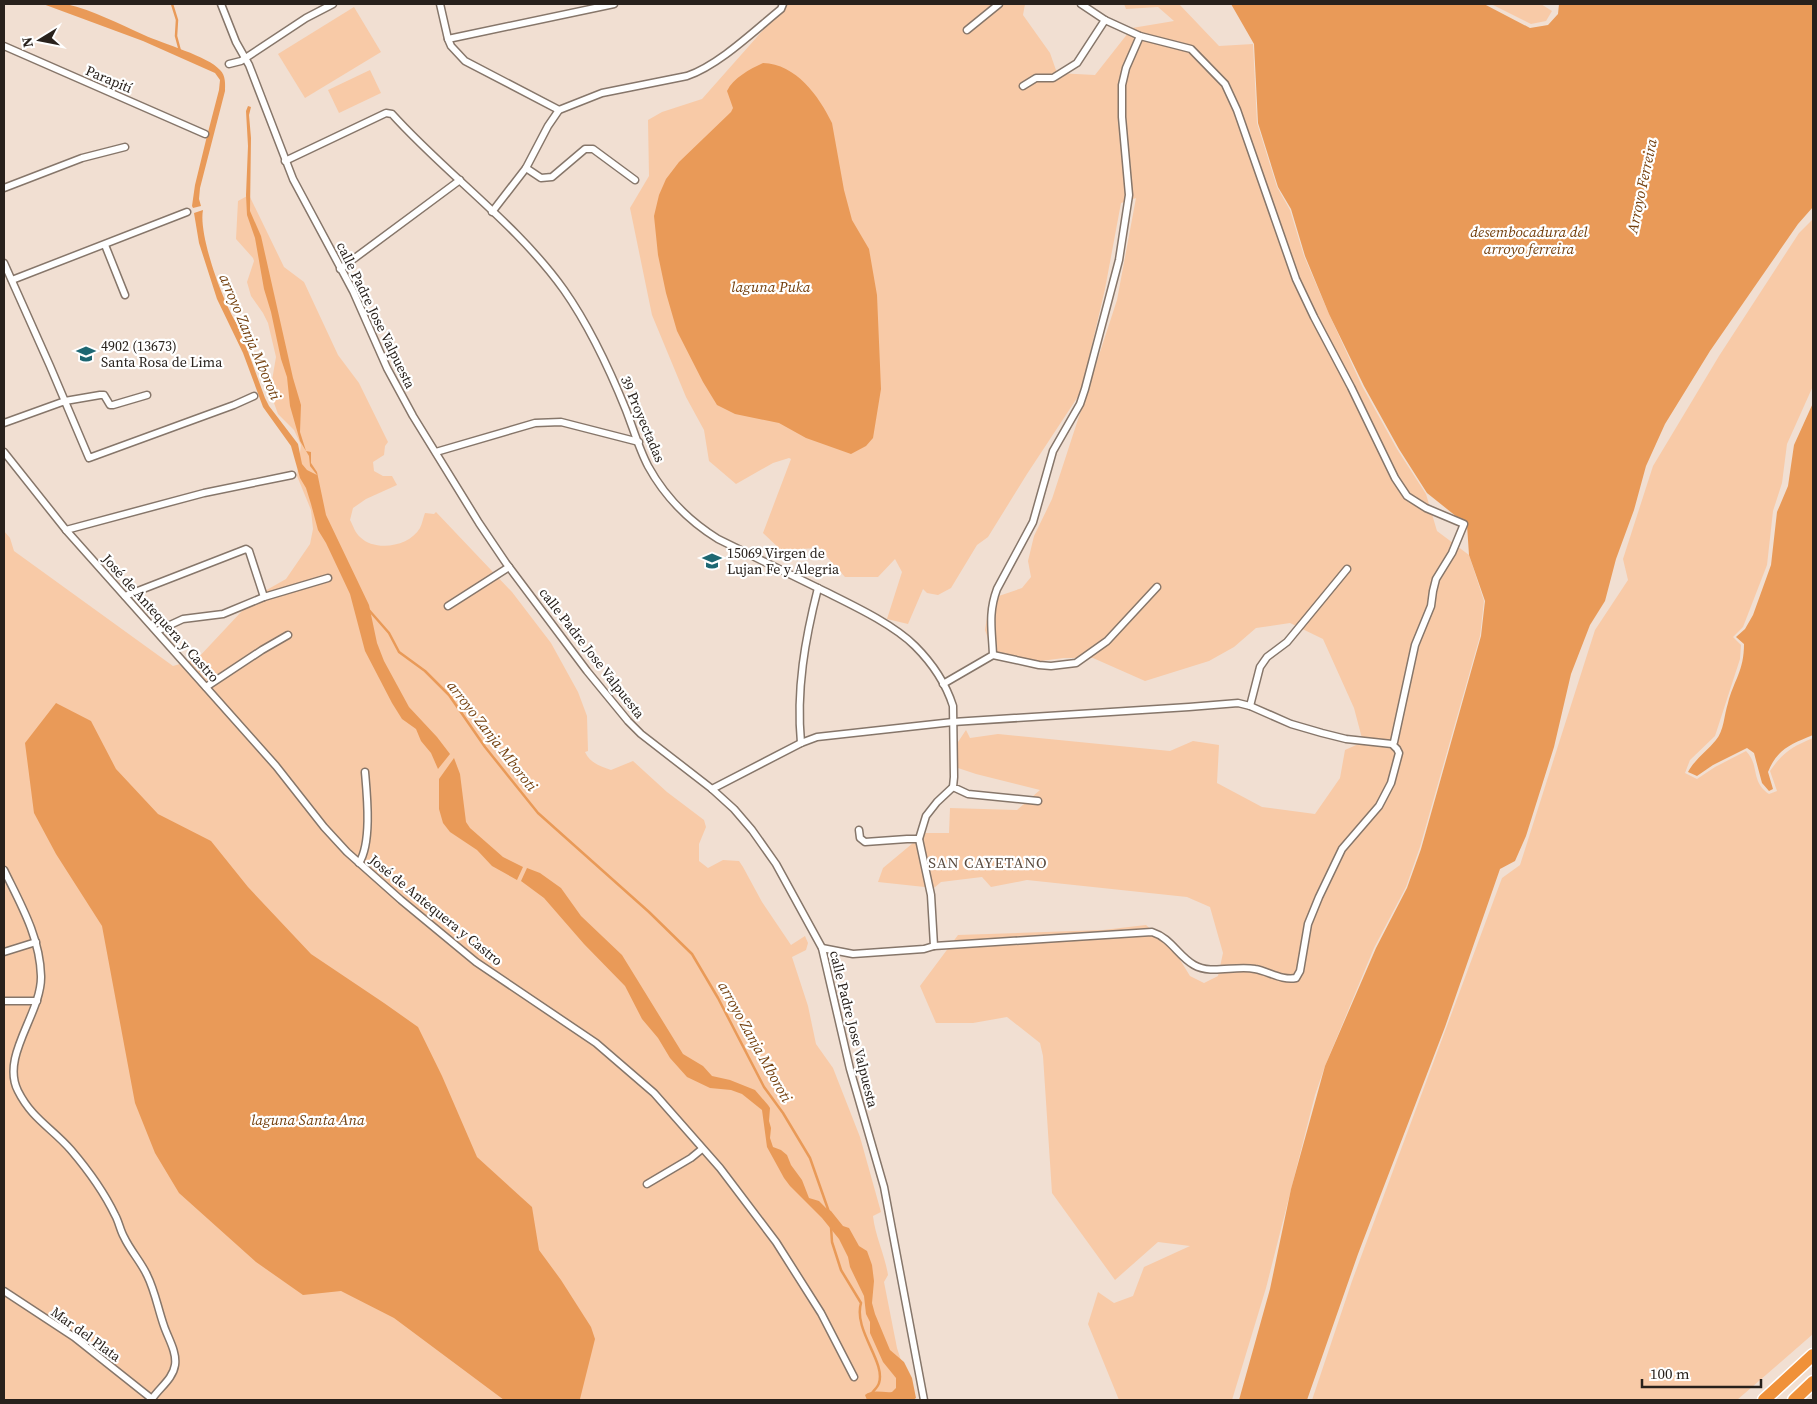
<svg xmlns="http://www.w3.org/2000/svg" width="1817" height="1404" viewBox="0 0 1817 1404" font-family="'Source Serif 4',serif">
<rect width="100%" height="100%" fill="#f1dfd2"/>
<!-- green -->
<g fill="#f8caa7">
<path d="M786,4H1025L1023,15L1050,53L1057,73L1095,75L1132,28L1174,21L1158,7L1126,9L1124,4H1179L1219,46L1253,44L1257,123L1277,187L1290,210L1304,256L1329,314L1362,386L1397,449L1426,494L1437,531L1469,555L1484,601L1480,636L1420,847L1406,887L1374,948L1325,1066L1315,1095L1266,1288L1232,1400H1119L1088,1324L1098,1292L1114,1303L1133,1296L1144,1267L1190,1246L1158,1242L1115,1280L1052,1193L1043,1056L1040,1043L1007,1017L973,1023H936L920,986L958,935L1103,930L1146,925L1174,950L1190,976L1204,983L1218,976L1223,953L1210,907L1187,897L1027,880L991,887L982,877L941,882L934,888L878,882L883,868L925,833H949L950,808L1017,810L1040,790L976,774L958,768L956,745L966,730L970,738L998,734L1170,751L1193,741L1219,745L1217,783L1262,807L1315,814L1340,778L1345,750L1363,742L1354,708L1323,639L1290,623L1256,628L1234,647L1209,661L1145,681L1093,658H1064L1025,663L1009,661L992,650L985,630L990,599L1022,588L1031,577L1028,561L1034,536L1052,499L1117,300L1136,198L1121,203L1105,289L1081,392L1027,474L988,537L977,545L951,588L938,595L927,593L923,589L908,624L887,619L902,572L895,559L878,577H845L819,548L781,550L763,533L791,459L789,458L773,463L736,484L709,461L704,430L686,397L652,315L630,208L649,176L648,120L662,112L702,99Z"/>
<path d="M1491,4H1541L1552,11L1546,21L1531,24Z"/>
<path d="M354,7L381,52L305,98L278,54Z"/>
<path d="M370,70L381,93L339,113L328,90Z"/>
<path d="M249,195L284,267L304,282L338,355L359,383L388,442L385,446L384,455L373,462L374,471L383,476H392L397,485L366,499L353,508L350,520C353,525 355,533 360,537C375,552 409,547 420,528C422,524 423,518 425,513L434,514L436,512L512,592L551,643L578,692L587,716L588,751L585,752C590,763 600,766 611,770L633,761L667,792L704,820L706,827L699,844V861L708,868L723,860L739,861L743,867L762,902L791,945L805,936L808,943L806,950L792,957L808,1006L816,1044L833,1068L860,1137L881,1212L873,1216C875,1236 885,1255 888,1275L884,1282L897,1348L914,1400H4V531L10,538L14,551L173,666L197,659L256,596L286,579L310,544L313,529L311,510L297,476L301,445L294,430L278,414L270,392L276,357L268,323L263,313L251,296L247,282L254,261L253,258L236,239L238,201Z"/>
<path d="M1813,219V386L1787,444L1782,483L1773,511L1767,565L1743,627L1733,637L1741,645L1740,659L1715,736L1690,760L1685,773L1697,779L1715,767L1746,751C1760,765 1750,781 1769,794L1777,791L1770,771C1783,752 1792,747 1813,738V1334L1737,1400H1312L1352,1281L1502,878L1520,865L1595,630L1628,580L1623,559L1653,466L1719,356L1799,233Z"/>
</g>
<!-- water -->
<g fill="#e99a58">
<path d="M43,4C50,4 59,3 66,4C95,11 117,23 144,35C163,44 208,56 220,70C226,76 225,84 225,91L200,188L199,199L201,206L193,208L192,206L195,185L206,140L219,90L220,80L215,73L143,41Z"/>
<path d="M1231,4H1484L1530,28L1548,25L1558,14L1559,4H1813V207L1798,224L1710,351L1665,424L1646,466L1634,510L1616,559L1605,601L1590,625L1571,674L1554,747L1526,836L1515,861L1500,869L1445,1027L1358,1254L1307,1400H1239L1270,1289L1291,1189L1325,1066L1376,948L1407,888L1421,849L1481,636L1485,601L1469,555L1467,525L1427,493L1399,449L1364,386L1329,314L1305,256L1291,209L1278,187L1258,123L1254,44Z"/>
<path d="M763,63C796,64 819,96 832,123L844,190L852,220L869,249L877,295L881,389L873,438L866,446L851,454L806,438L779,423L735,414L717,405L703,382L677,331L666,293L658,255L654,216L659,195L666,179L679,162L731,112L733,108L727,91C733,78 750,69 763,63Z"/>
<path d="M248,106L251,107L249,115L251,138L250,211L261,236L293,378L301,405L300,432L306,451L311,452V463L317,472L326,515L369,605L377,643L384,661L409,707L437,737L450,754L438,769L431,753L421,741L416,729L402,719L392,703L365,651L350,594L326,543L318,530L311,504L306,488L300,478L291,446L263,407L243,353L217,299L199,243L194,213L203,210C198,235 224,306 239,327L265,398L269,406L298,444L302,464L307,470L317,475L310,466L309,456L300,441L290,406L287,377L281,359L271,312L264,289L255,238L247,215L246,195L248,146L246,111Z"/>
<path d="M1813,403V735C1791,744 1777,749 1768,772L1773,789L1769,791L1762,783L1754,753L1747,748L1713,765L1697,776L1688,772C1695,759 1707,751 1716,740C1724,731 1724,715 1728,703C1734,680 1744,671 1744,644L1736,637L1745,629L1753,615L1771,565L1777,512L1788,486L1794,445Z"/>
<path d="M56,703L91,721L116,769L158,814L211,841L248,887L311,954L384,1003L418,1027L442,1076L477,1157L532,1207L539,1250L561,1280L591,1327L595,1339L580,1399L504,1400L394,1318L341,1291L303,1295L256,1262L179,1193L155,1153L135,1103L102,926L56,854L34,813L25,743Z"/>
<path d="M454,758L460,774L466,822L470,828L503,857L523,867L517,880L492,866L477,850L450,832L443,823L439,809V779Z"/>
<path d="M527,868L540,873L561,888L581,916L622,955L683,1054L703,1066L712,1076L730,1080L755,1090L768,1105L770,1108L769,1121L771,1128L770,1138L773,1147L781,1150L787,1155L791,1165L802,1180L809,1198L819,1201L826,1208L831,1211L843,1226L849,1228L859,1246L867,1251L872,1265L874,1281L872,1303L875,1314L890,1350L904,1362L912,1378L916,1398L913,1400H867L865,1395C872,1389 883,1393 892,1392L896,1388V1378L883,1362L870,1333V1322L866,1314L864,1296L850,1267L848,1257L839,1239L822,1218L790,1186L784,1178L767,1147L762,1110L742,1094L731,1090L710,1088L687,1077L670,1058L658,1038L642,1019L625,986L584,944L544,898L521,881Z"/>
</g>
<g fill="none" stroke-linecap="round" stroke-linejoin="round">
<!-- stream -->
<g stroke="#e99a58" stroke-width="2.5">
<path d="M172,4L177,20L176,36L180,51"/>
<path d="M368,609L389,633L399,652L425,671L449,695L485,747L538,813L649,912L692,954L718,998L764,1087L783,1113L810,1158L829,1212"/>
<path d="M831,1227L832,1242L841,1270L861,1303C853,1330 886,1362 879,1383C878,1387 874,1390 872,1393"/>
</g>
<!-- street casing -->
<g stroke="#86766a" stroke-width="9">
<g id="street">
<path d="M221,4L236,42L249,65L293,179L353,291L387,368L413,416L479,523L506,563L587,671L628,721L641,734L712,789L734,809L752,830L776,864L822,948L850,1069L884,1187L924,1400"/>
<path d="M440,4L448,39L451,46L465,61L559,110"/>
<path d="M1105,20L1140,36L1191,49L1225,84L1237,110L1296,279L1314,317L1351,387L1395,478L1407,496L1426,508L1464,524L1452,553L1436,579L1433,591L1431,606L1415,645L1394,742L1392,744"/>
<path d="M967,30L999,4"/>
<path d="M448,39L614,4"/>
<path d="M4,46L205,134"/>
<path d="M229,64L241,61L306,18L333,4"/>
<path d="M1023,86L1036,78H1053L1077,63L1105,20L1081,4"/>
<path d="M285,161L386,113L392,114C446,174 517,224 564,290C590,327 609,368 626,410C633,428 639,449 648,466C665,497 689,521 718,539C753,556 789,574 824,591C852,605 893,624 915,646C931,662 946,684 953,706L954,777L953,787L968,794L1038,801"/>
<path d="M526,168L541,178L552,177L585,149H593L635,180"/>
<path d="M4,188L82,158L125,147"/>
<path d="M492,212L526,168L548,126L559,110L602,93L687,76C719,65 754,31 781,9L783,4"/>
<path d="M105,245L125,295"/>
<path d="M4,263L50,366L89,458L234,405L254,396"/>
<path d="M340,269L460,180"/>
<path d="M12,280L187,212"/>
<path d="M4,423L65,401L100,395H104L110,405H113L147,395"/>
<path d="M4,452L66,530L276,766L324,827L347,852L401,900L476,962L596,1043L654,1093L720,1168L776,1242L821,1313L854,1377"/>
<path d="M436,452L535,423L561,422L639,442"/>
<path d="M66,530L204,493L292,475"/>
<path d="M125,596L246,549L249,551L264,597"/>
<path d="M448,606L509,567"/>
<path d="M157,631L183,619L223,614L264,597L328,578"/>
<path d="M993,655L1039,665L1051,666L1076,663L1107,641L1157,587"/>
<path d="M943,684L993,655C992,630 988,613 997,589L1033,522L1053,451L1080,404L1085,389L1119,260L1129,195L1122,117V85L1126,68L1140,36"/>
<path d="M206,687L262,650L288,635"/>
<path d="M1250,706L1260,667L1267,657L1287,642L1347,569"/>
<path d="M801,743C796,690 805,639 818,588"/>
<path d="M712,789L801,743L817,737L953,722L1189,707L1238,703L1250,706L1291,724L1322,733L1346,739L1392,744L1397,749L1399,753L1391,783L1379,806L1342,849L1319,897L1308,924L1300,971L1296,978C1282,981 1268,971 1255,969C1235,965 1211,975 1194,965C1178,956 1171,938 1152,932L934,946L924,949L853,954L822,948"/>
<path d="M859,830L860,838L865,842L907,839H919"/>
<path d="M359,863C372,843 367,795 365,772"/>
<path d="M4,870C20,903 40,937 41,976C42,1013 0,1056 18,1091C32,1119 52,1128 71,1150C88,1170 104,1192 115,1215C119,1222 120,1230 124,1237C130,1250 141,1262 147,1275C155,1291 158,1309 164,1326C168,1338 177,1352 175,1365C173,1379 159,1388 152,1399L74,1337L4,1291"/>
<path d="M934,946L931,895L919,839L926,816L937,802L953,787"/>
<path d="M4,952L36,942"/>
<path d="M4,1001H37"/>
<path d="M647,1184L691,1158L702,1149"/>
</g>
</g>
<!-- highway casing -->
<g stroke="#fff" stroke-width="15">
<g id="highway">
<path d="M1764,1400L1813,1355"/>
<path d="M1794,1400L1813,1382"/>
</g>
</g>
<!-- street -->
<use href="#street" stroke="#fff" stroke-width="6"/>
<!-- highway -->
<use href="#highway" stroke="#f09139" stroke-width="12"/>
</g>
<!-- icons -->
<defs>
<g id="school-bare" transform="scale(1.5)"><path d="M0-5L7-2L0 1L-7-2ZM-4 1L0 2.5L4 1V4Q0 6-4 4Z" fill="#1d6772" stroke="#fff" stroke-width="2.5" paint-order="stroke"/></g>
</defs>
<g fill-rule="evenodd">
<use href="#school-bare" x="86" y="354"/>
<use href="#school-bare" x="712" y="561"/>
</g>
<g text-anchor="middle" stroke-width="4.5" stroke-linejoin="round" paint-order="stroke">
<!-- street labels -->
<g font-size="14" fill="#28211c" stroke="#fff">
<text transform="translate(109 79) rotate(23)" y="5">Parapití</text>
<text transform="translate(376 315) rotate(64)" y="5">calle Padre Jose Valpuesta</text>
<text transform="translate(643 419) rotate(67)" y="5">39 Proyectadas</text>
<text transform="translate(161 618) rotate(48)" y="5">José de Antequera y Castro</text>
<text transform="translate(592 653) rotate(52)" y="5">calle Padre Jose Valpuesta</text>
<text transform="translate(436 910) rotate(39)" y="5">José de Antequera y Castro</text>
<text transform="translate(854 1029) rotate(76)" y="5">calle Padre Jose Valpuesta</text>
<text transform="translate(86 1334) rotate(36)" y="5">Mar del Plata</text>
</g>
<!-- poi labels -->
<g font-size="14" fill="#28211c" stroke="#fff" text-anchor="start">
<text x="101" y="351">4902 (13673)<tspan x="101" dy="16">Santa Rosa de Lima</tspan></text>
<text x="727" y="558">15069 Virgen de<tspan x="727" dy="16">Lujan Fe y Alegria</tspan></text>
</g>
<!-- water labels -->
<g font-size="15" font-style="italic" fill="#74400e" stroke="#fff">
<text transform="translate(1642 186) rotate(-78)" y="5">Arroyo Ferreira</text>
<text x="1529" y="237">desembocadura del<tspan x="1529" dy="17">arroyo ferreira</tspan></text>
<text x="771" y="292">laguna Puka</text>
<text transform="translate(250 337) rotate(67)" y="5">arroyo Zanja Mboroti</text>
<text transform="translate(492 736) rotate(52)" y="5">arroyo Zanja Mboroti</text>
<text transform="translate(755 1042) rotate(61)" y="5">arroyo Zanja Mboroti</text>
<text x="308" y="1125">laguna Santa Ana</text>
</g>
<!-- neighbourhood labels -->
<g font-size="15" letter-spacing="1" fill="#594a3e" stroke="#fff">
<text x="988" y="868">SAN CAYETANO</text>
</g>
</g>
<!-- border -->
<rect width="1817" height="1404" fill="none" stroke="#28211c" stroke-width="10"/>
<!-- north arrow -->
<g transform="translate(40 40) rotate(260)" stroke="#ffffff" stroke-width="4" paint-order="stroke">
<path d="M0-4L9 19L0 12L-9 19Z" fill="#28211c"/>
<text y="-8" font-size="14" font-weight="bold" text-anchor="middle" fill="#28211c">N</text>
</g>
<!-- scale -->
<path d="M1642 1379v8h119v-8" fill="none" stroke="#28211c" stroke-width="2.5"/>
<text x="1650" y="1379" font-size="15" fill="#28211c" stroke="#ffffff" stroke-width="4" paint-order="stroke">100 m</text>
</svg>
